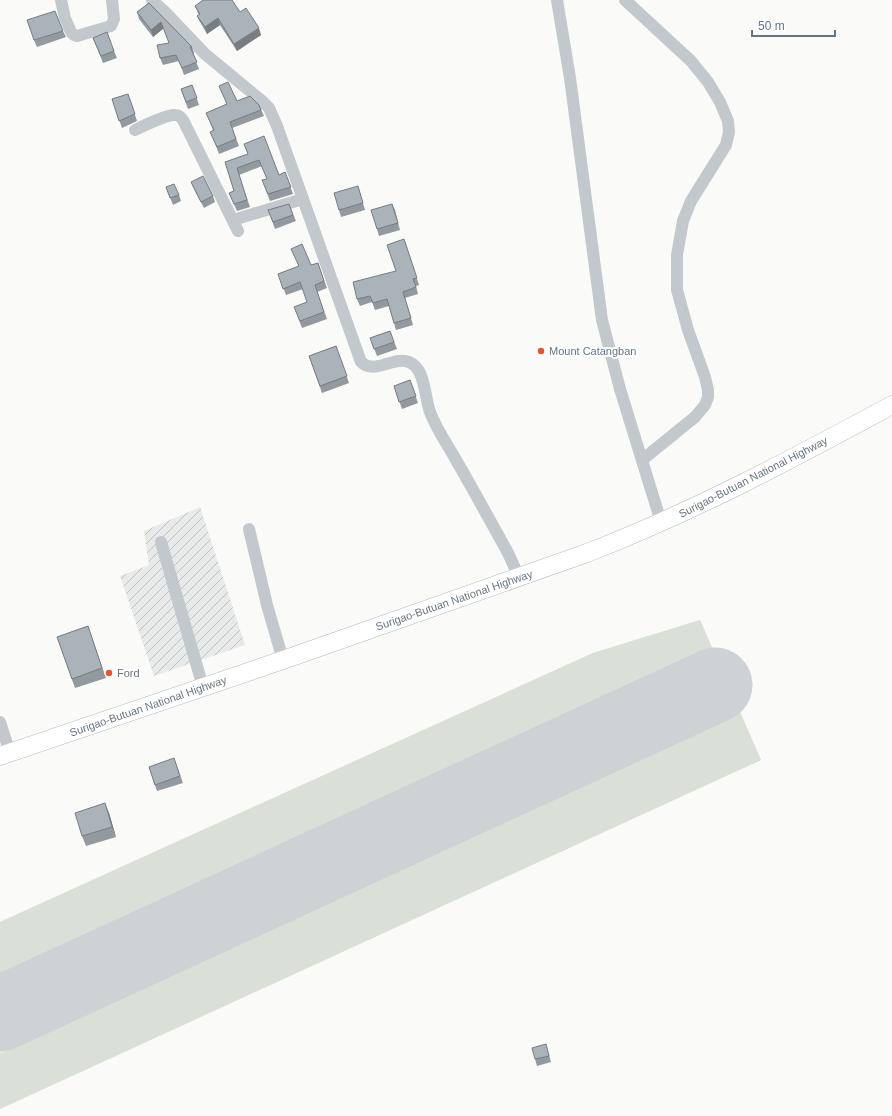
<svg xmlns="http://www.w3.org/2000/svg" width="892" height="1116" viewBox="0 0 892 1116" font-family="Helvetica,sans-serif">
<defs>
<pattern id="industrial-furrows" width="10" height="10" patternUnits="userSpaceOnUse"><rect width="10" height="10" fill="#e8e9e9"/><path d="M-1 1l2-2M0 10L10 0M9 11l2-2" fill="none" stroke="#c0c1c2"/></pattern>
</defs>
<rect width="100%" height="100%" fill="#fafaf8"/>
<!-- built -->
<path fill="#e8e9e9" d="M700,620L761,760L0,1109V922L593,653Z"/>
<!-- industrial -->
<path fill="url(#industrial-furrows)" d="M200,507L245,645L154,676L120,576L149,565L144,531Z"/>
<!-- grass -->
<path fill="#dadfd7" d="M700,620L761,760L0,1109V1054L730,718L699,651L0,973V922L593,653Z"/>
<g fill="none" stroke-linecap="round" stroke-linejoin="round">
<!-- runway -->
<path stroke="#ced2d4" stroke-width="75" d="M0,1014L715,685"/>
<!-- highway casing -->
<g stroke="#b4b9bd" stroke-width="19">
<path id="highway" d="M0,756L283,660L587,553C693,512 792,459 892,405"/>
</g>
<!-- minor -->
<g stroke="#c3c8cc" stroke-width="12">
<path d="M61,0L65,18L71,32L74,35L77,36L111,26L114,19L112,0"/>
<path d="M152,0L165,12L205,54L262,101L269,108L277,126L361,362C376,377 399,350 415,366C425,375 425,398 430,412C436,428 447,444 456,460C474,491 491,522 508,553L519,577"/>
<path d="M557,0L570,78L602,320L620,389L661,522"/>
<path d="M625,0L691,61L708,82L720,102L728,121L729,132L726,145L691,201L683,221L677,255V290L688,330L705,377L708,390V397L705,405L695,417L642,460"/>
<path d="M135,130C143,126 168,114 175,115C179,115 181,117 183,120L238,231"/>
<path d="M233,220L303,199"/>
<path d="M249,529L267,605L283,660"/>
<path d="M161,542L203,687"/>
<path d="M0,722L10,753"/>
</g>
<!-- highway -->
<use href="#highway" stroke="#fff" stroke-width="18"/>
</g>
<!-- wall -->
<g fill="#929a9f">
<path d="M149,3L192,47L194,53L193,54L199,69L184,75L179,61L163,65L160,58L169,43L164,28L153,37L139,19L137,12Z"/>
<path d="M195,6L240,12L261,35L237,51L220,25L207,34L200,22L197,16L199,15Z"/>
<path d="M63,31L66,37L37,47L34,40Z"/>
<path d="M93,38L114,51L117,58L103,63Z"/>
<path d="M192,85L199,105L188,109L181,89Z"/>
<path d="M219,86L237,101L259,105L264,116L232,128L239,146L219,154L213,138V130L206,113L227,104Z"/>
<path d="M128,94L137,121L122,128L112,99Z"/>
<path d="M244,144L279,175L285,172L293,194L270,201L262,180L267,179L262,166L239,175L250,207L237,211L229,193L234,191L225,162L248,154Z"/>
<path d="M191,182L213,196L215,202L204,208L194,189Z"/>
<path d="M358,186L365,210L341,217L339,210Z"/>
<path d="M166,187L179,195L181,201L173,205Z"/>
<path d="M289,204L296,221L275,229L268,210Z"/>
<path d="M392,204L400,230L379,236L377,229Z"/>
<path d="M404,239L419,285L416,286L418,294L405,298L413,325L396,330L389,306L375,310L372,302L360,306L357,299L396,271Z"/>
<path d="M291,249L311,265L318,263L327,288L317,292L327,319L302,328L294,307L307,302L303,289L286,295L278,274L299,266Z"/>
<path d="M390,331L397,349L377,356L370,338Z"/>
<path d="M336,346L349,383L322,393L309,356Z"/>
<path d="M410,380L418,403L402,409L394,386Z"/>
<path d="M88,626L106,678L75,688L57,637Z"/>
<path d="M174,758L183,783L157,791L149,767Z"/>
<path d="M109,813L116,837L86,846L82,836Z"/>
<path d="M546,1044L551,1062L537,1066L535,1059Z"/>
</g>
<!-- shaded-wall -->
<g fill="#777d82">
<path d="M218,18L220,25L207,34L205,27Z"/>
<path d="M161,22L164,28L153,37L151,30Z"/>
<path d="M259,28L261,35L237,51L234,44Z"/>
<path d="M392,204L395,210L400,230L398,223Z"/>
<path d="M105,803L109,813L116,837L112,827Z"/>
</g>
<!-- building -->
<g fill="#aab3b9" stroke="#777d82">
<path d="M203,0H232L240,12L246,8L259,28L234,44L218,18L205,27L197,16L200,14L195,6Z"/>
<path d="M149,3L192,47H190L197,62L182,68L176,55L160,58L157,45L169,43L161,22L151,30L137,12Z"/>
<path d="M55,11L63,31L34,40L27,20Z"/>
<path d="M107,32L114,51L101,56L93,38Z"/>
<path d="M228,82L237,101L250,96L259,105L261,110L230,122L236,139L217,147L210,132L214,130L206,113L227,104L219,86Z"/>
<path d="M192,85L197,98L186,102L181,89Z"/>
<path d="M128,94L135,114L119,121L112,99Z"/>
<path d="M264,136L279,175L285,172L291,187L268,194L262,180L267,179L259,160L237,168L247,200L234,204L229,193L234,191L225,162L248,154L244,144Z"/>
<path d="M203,176L213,196L201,202L191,182Z"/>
<path d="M174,184L179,195L170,198L166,187Z"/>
<path d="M358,186L363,203L339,210L334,193Z"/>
<path d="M289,204L293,215L273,222L268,210Z"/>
<path d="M392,204L398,223L377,229L371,210Z"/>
<path d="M404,239L417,278L413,279L416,287L403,292L411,318L394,323L387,299L373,303L370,296L357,299L353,282L396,271L387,245Z"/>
<path d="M302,244L311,265L318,263L324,281L315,285L324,312L300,321L294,307L307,302L300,282L283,289L278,274L299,266L291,249Z"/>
<path d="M390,331L394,342L374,349L370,338Z"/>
<path d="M336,346L347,376L320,386L309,356Z"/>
<path d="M410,380L416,396L399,402L394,386Z"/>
<path d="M88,626L102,668L72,679L57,637Z"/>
<path d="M174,758L180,776L155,785L149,767Z"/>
<path d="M105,803L112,827L82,836L75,813Z"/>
<path d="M546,1044L549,1056L535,1059L532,1048Z"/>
</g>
<!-- markers -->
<g fill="#e4572e" stroke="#fff" stroke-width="1.5">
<circle cx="541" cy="351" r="4"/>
<circle cx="109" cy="673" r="4"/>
</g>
<g text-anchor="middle" stroke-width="4" stroke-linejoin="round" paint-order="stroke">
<!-- poi labels -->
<g font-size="11" fill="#657683" stroke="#fff" text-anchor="start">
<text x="549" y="355">Mount Catangban</text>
<text x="117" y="677">Ford</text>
</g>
<!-- street labels -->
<g font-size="11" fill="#657683" stroke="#fff">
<text transform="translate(753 477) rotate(-27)" y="4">Surigao-Butuan National Highway</text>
<text transform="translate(454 600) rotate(-19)" y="4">Surigao-Butuan National Highway</text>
<text transform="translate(148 706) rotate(-19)" y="4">Surigao-Butuan National Highway</text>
</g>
</g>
<!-- scale -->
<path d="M752 30v6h83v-6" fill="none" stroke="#657683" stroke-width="2"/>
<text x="758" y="30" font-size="12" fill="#657683" stroke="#ffffff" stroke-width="3" paint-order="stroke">50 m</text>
</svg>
